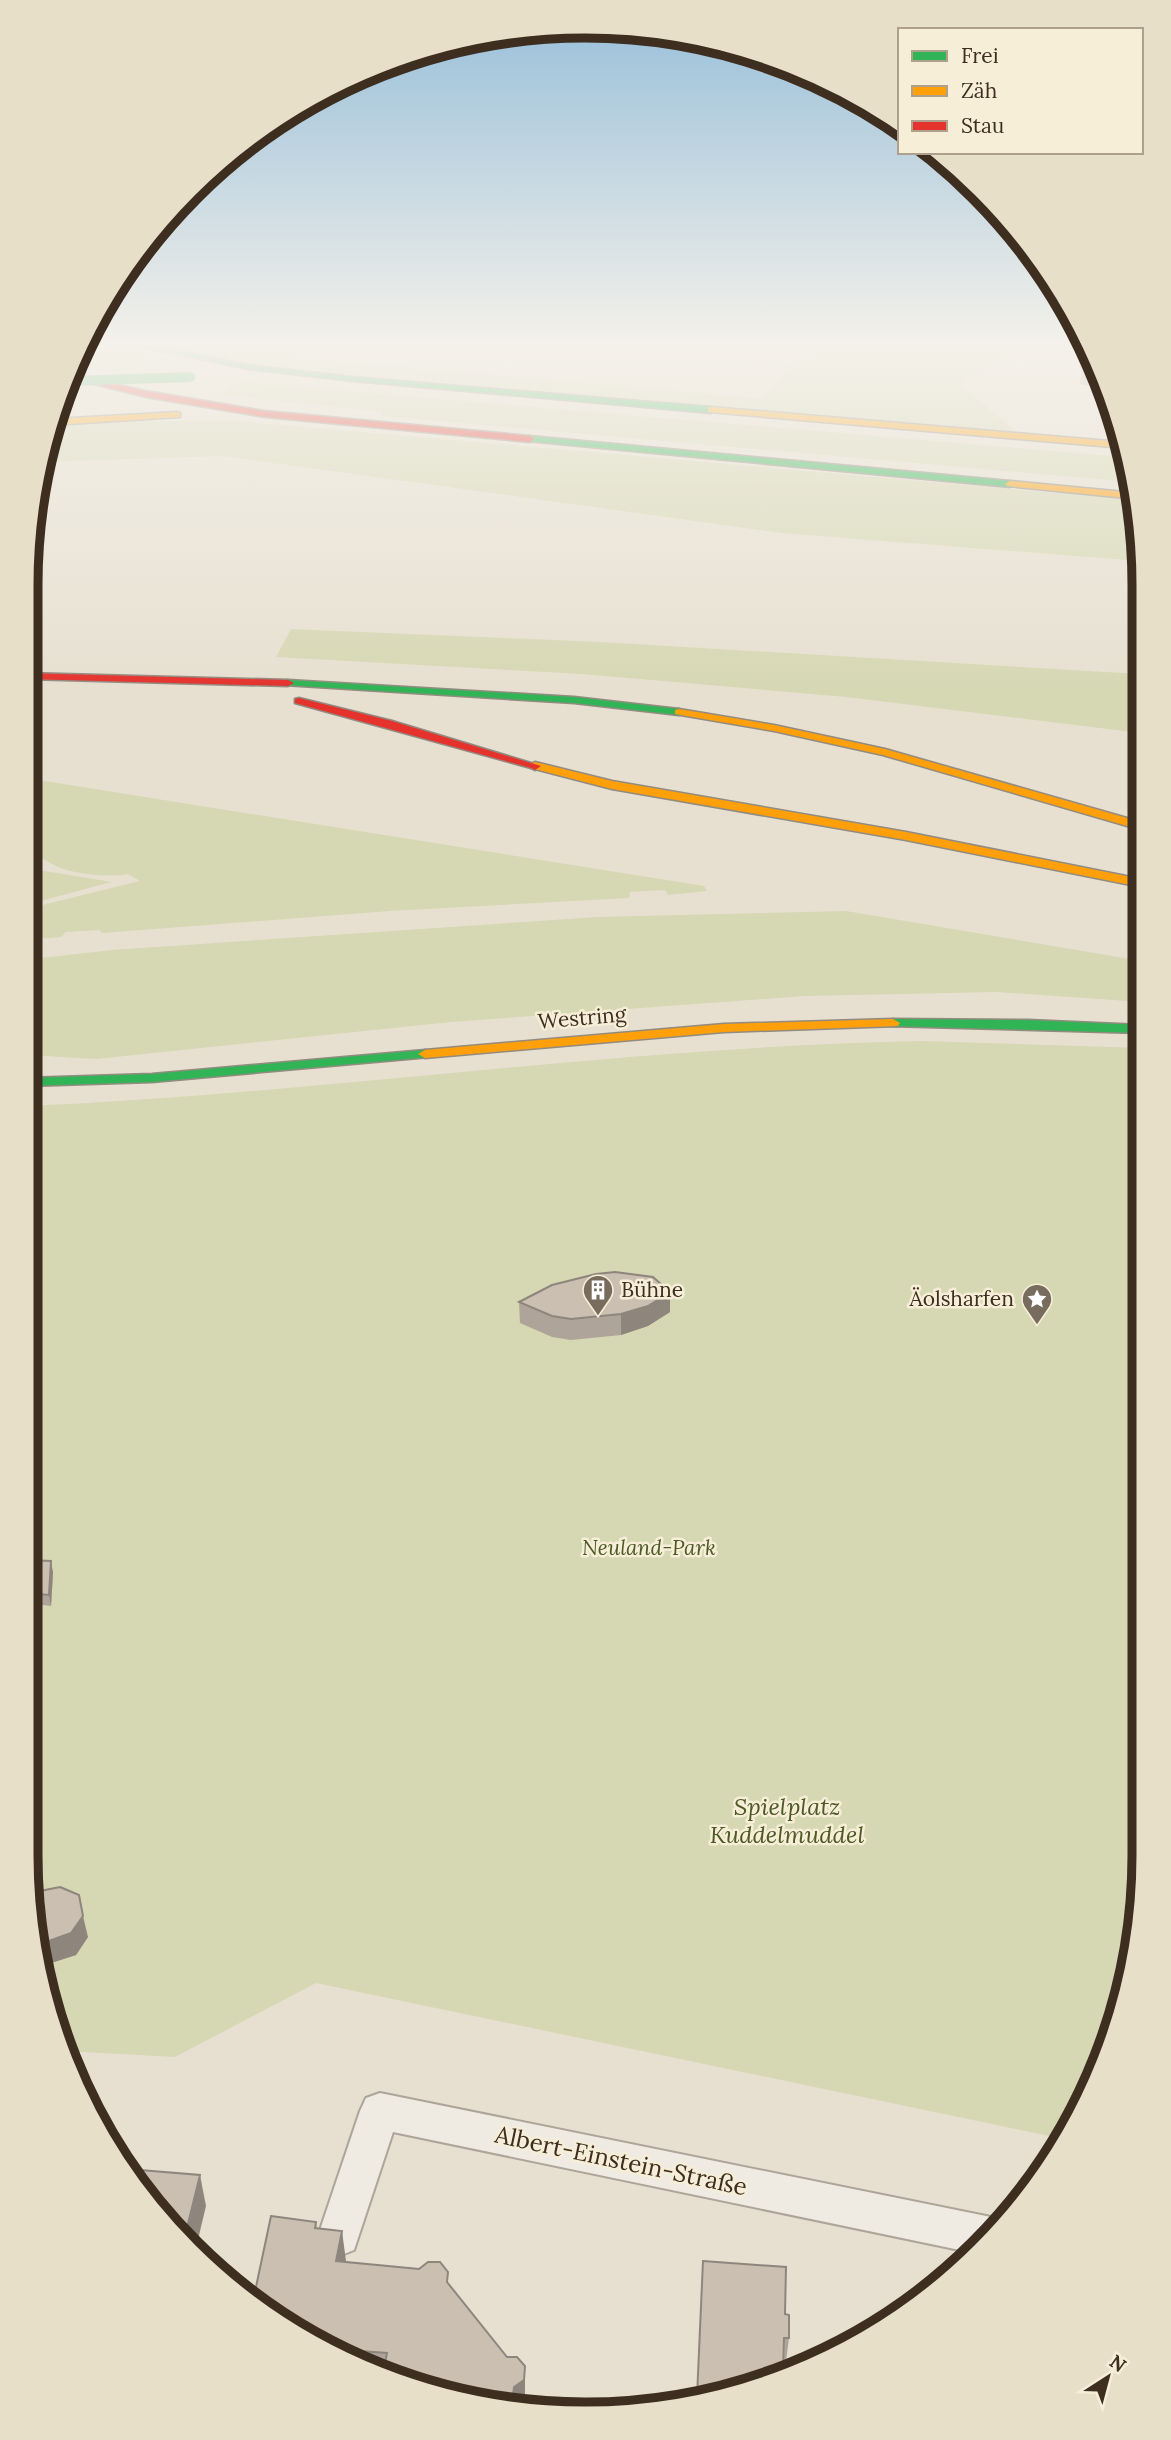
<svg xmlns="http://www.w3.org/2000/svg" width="1171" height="2440" viewBox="0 0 1171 2440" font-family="Lora,serif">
<rect width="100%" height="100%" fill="#e7e0d1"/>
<!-- green -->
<g fill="#d6d7b3">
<path d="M82,346H123L168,359C136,375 107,374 73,364Z"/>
<path d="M164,346H273L327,360L764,399L788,365L824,346H1028L960,384L1017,432L344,374L222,359Z"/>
<path d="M238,382L1125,457L1132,482L402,418L381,416L383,412L223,395L220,392Z"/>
<path d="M135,421H236L1137,500L1140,512V561L782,533L223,456L41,462L52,427Z"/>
<path d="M291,629L601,642L1140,674L1141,733L846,697L582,674L276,657Z"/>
<path d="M26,778L704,886L707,891L668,895L665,890L630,892L629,898L390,911L102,933L99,930L66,932L61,937L26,940V909L140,881L128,874C112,878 71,874 56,866C45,861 38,854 26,850Z"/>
<path d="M26,868L106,881L111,882L26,905Z"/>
<path d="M846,911L1142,961V1002L996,992L805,996L451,1022L96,1059L45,1056L26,1051V962L41,958L112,950L598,917Z"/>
<path d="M922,1041L1142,1048L1145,1855L1134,1964L1102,2069L1059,2138L316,1983L175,2057L65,2051L56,2035L26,1855V1106C326,1093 622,1047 922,1041Z"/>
</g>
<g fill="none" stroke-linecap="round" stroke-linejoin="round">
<!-- street casing -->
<g stroke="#ada599" stroke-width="4">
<path id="street" d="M380,2093L991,2217L1006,2223L974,2253L393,2132L354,2250L339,2256L324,2250L318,2236L360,2111L366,2098Z"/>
</g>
<!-- fast casing -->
<g stroke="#928b80" stroke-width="3">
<g id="fast">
<path d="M137,346H156L248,365L353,377L711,407L715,410L711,413L353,381L248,369Z"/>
<path d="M530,436L1010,481L1015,484L1010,487L527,441V437Z"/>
<path d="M288,680L574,697L679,709L685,712L679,715L574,703L284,685V681Z"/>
<path d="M893,1019L1028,1020L1142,1025V1033L888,1026L886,1023Z"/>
<path d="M425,1050L430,1051L432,1054L430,1057L152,1082L26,1086V1078L152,1074Z"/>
</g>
</g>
<!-- slow casing -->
<g stroke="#928b80" stroke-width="3">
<g id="slow">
<path d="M711,407L1121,442L1123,448L708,412V408Z"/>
<path d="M177,412L180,413V417L53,425L54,419Z"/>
<path d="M1010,481L1135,493L1136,499L1007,486L1005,484Z"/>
<path d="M679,709L774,725L885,749L1141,822V830L883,755L774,731L675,714V710Z"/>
<path d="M535,762L612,781L906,832L1141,879V887L906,840L612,789L531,768V764Z"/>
<path d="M893,1019L900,1023L898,1026L724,1032L425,1058L418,1054L425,1050L724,1024Z"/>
</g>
</g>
<!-- jam casing -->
<g stroke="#928b80" stroke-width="3">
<g id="jam">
<path d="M74,375L146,391L265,411L530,436L534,439L530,442L265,417L146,397L74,379Z"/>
<path d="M26,673L288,680L294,683L288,686L26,679Z"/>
<path d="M299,698L392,721L541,766L535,770L531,768L295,703V699Z"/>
</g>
</g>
<!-- street -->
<use href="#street" fill="#efebe3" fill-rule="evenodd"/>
<!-- fast -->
<use href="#fast" fill="#30b455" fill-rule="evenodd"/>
<!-- slow -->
<use href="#slow" fill="#ff9f0a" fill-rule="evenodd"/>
<!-- jam -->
<use href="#jam" fill="#e5322d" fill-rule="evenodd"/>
<!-- fast-bridge casing -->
<g stroke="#928b80" stroke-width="10" stroke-linecap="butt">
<path id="fast-bridge" d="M66,381L191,377"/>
</g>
<!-- fast-bridge -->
<use href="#fast-bridge" stroke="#30b455" stroke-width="9"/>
</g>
<!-- wall -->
<g fill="#afa499">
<path d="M1095,360L1102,372L1107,390L1080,384L1082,367Z"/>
<path d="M670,1292V1312L648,1326L621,1335L571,1340L552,1337L520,1323L519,1302Z"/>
<path d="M26,1560L53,1572L51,1606L26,1603Z"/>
<path d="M33,1895L88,1937L76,1955L51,1963L44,1961Z"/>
<path d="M316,2222L317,2229L346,2262L449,2285L526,2396L476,2403L306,2339Z"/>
<path d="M785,2314L789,2338L786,2362H784Z"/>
</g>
<!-- shaded-wall -->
<g fill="#8e867d">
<path d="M670,1292V1312L648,1326L621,1335V1314Z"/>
<path d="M51,1561L53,1572L51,1606L49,1595Z"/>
<path d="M83,1916L88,1937L76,1955L51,1963L46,1942Z"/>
<path d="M200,2175L206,2206L195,2252L184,2240Z"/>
<path d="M342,2231L346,2261L340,2292L336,2261Z"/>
<path d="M525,2366V2405L512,2404L514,2387Z"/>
</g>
<!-- building -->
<g fill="#cbbfb2" stroke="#8e867d" stroke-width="2">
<path d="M1095,360L1102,371L1082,367Z"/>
<path d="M615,1272L653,1277L670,1292L648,1306L621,1314L571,1319L552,1316L519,1302L552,1285L596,1274Z"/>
<path d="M26,1560L51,1561L49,1595L26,1593Z"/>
<path d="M60,1887L79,1895L83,1916L71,1933L46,1942L40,1940L33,1895L35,1892Z"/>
<path d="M128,2169L200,2175L184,2240L142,2195Z"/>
<path d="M271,2216L316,2222L315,2228L342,2231L336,2261L419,2269L428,2262H440L448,2272L447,2282L507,2357H517L525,2366L524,2380L514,2387L512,2404L476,2403L384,2368L387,2353L332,2349L306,2339L253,2301Z"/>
<path d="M703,2261L786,2267L785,2314L789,2315V2338H784L783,2371L697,2397Z"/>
</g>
<!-- sky -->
<linearGradient id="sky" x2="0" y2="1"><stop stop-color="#96bed9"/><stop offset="0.5" stop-color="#f4f1ea"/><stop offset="1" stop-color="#f4f1ea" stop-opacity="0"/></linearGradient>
<rect width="1171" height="688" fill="url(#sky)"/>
<!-- icons -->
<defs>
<g id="building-pin" transform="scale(1.575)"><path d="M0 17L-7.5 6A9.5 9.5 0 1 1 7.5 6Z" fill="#786c5e" stroke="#f7eed8"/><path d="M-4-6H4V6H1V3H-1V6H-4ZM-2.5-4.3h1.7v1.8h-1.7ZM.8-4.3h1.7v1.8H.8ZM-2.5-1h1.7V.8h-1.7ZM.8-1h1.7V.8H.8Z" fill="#fff"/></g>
<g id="sight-pin" transform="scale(1.575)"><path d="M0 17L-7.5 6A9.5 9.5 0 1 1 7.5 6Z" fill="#786c5e" stroke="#f7eed8"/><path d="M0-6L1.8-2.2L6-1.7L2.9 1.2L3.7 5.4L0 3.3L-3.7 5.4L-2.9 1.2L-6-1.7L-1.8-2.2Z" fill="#fff"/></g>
</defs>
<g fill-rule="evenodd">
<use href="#building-pin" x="598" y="1290"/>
<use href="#sight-pin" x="1037" y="1299"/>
</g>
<g text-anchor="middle" stroke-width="5" stroke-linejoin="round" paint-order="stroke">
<!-- street labels -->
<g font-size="21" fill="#3d2e20" stroke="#f7eed8">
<text transform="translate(582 1018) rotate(-5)" y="7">Westring</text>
</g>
<!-- poi labels -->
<g font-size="21" fill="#3d2e20" stroke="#f7eed8" text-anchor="start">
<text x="621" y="1297">Bühne</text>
<text x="1014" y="1306" text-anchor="end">Äolsharfen</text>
</g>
<!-- park labels -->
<g font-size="21" font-style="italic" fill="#4d5a26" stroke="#f7eed8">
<text x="649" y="1555">Neuland-Park</text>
</g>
<!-- near-park labels -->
<g font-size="24" font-style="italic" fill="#4d5a26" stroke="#f7eed8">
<text x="787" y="1815">Spielplatz<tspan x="787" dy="28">Kuddelmuddel</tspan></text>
</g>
<!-- near-street labels -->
<g font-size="24" fill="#3d2e20" stroke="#f7eed8">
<text transform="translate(621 2161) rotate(12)" y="8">Albert-Einstein-Straße</text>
</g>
</g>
<!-- crop -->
<path d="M0 0H1171V2440H0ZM585 38H585A547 547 0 0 1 1132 585V1855A547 547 0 0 1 585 2402H585A547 547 0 0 1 38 1855V585A547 547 0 0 1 585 38Z" fill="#e8dfc9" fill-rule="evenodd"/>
<path fill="none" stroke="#3d2e20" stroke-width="9" d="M585 38H585A547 547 0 0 1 1132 585V1855A547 547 0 0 1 585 2402H585A547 547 0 0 1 38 1855V585A547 547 0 0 1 585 38Z"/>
<!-- legend -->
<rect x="898" y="28" width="245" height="126" fill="#f7eed8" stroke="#ada18e" stroke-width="2"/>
<rect x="912" y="51" width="35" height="10" fill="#30b455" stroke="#ada18e" stroke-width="2"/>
<text x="961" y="63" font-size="21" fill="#3d2e20">Frei</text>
<rect x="912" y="86" width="35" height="10" fill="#ff9f0a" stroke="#ada18e" stroke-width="2"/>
<text x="961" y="98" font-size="21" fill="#3d2e20">Zäh</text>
<rect x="912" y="121" width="35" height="10" fill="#e5322d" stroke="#ada18e" stroke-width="2"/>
<text x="961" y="133" font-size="21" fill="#3d2e20">Stau</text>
<!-- north arrow -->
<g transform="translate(1108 2377) rotate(36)" stroke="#f7eed8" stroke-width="5" paint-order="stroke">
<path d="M0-5L12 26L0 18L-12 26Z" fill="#3d2e20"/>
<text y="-10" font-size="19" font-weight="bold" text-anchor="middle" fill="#3d2e20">N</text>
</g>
</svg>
